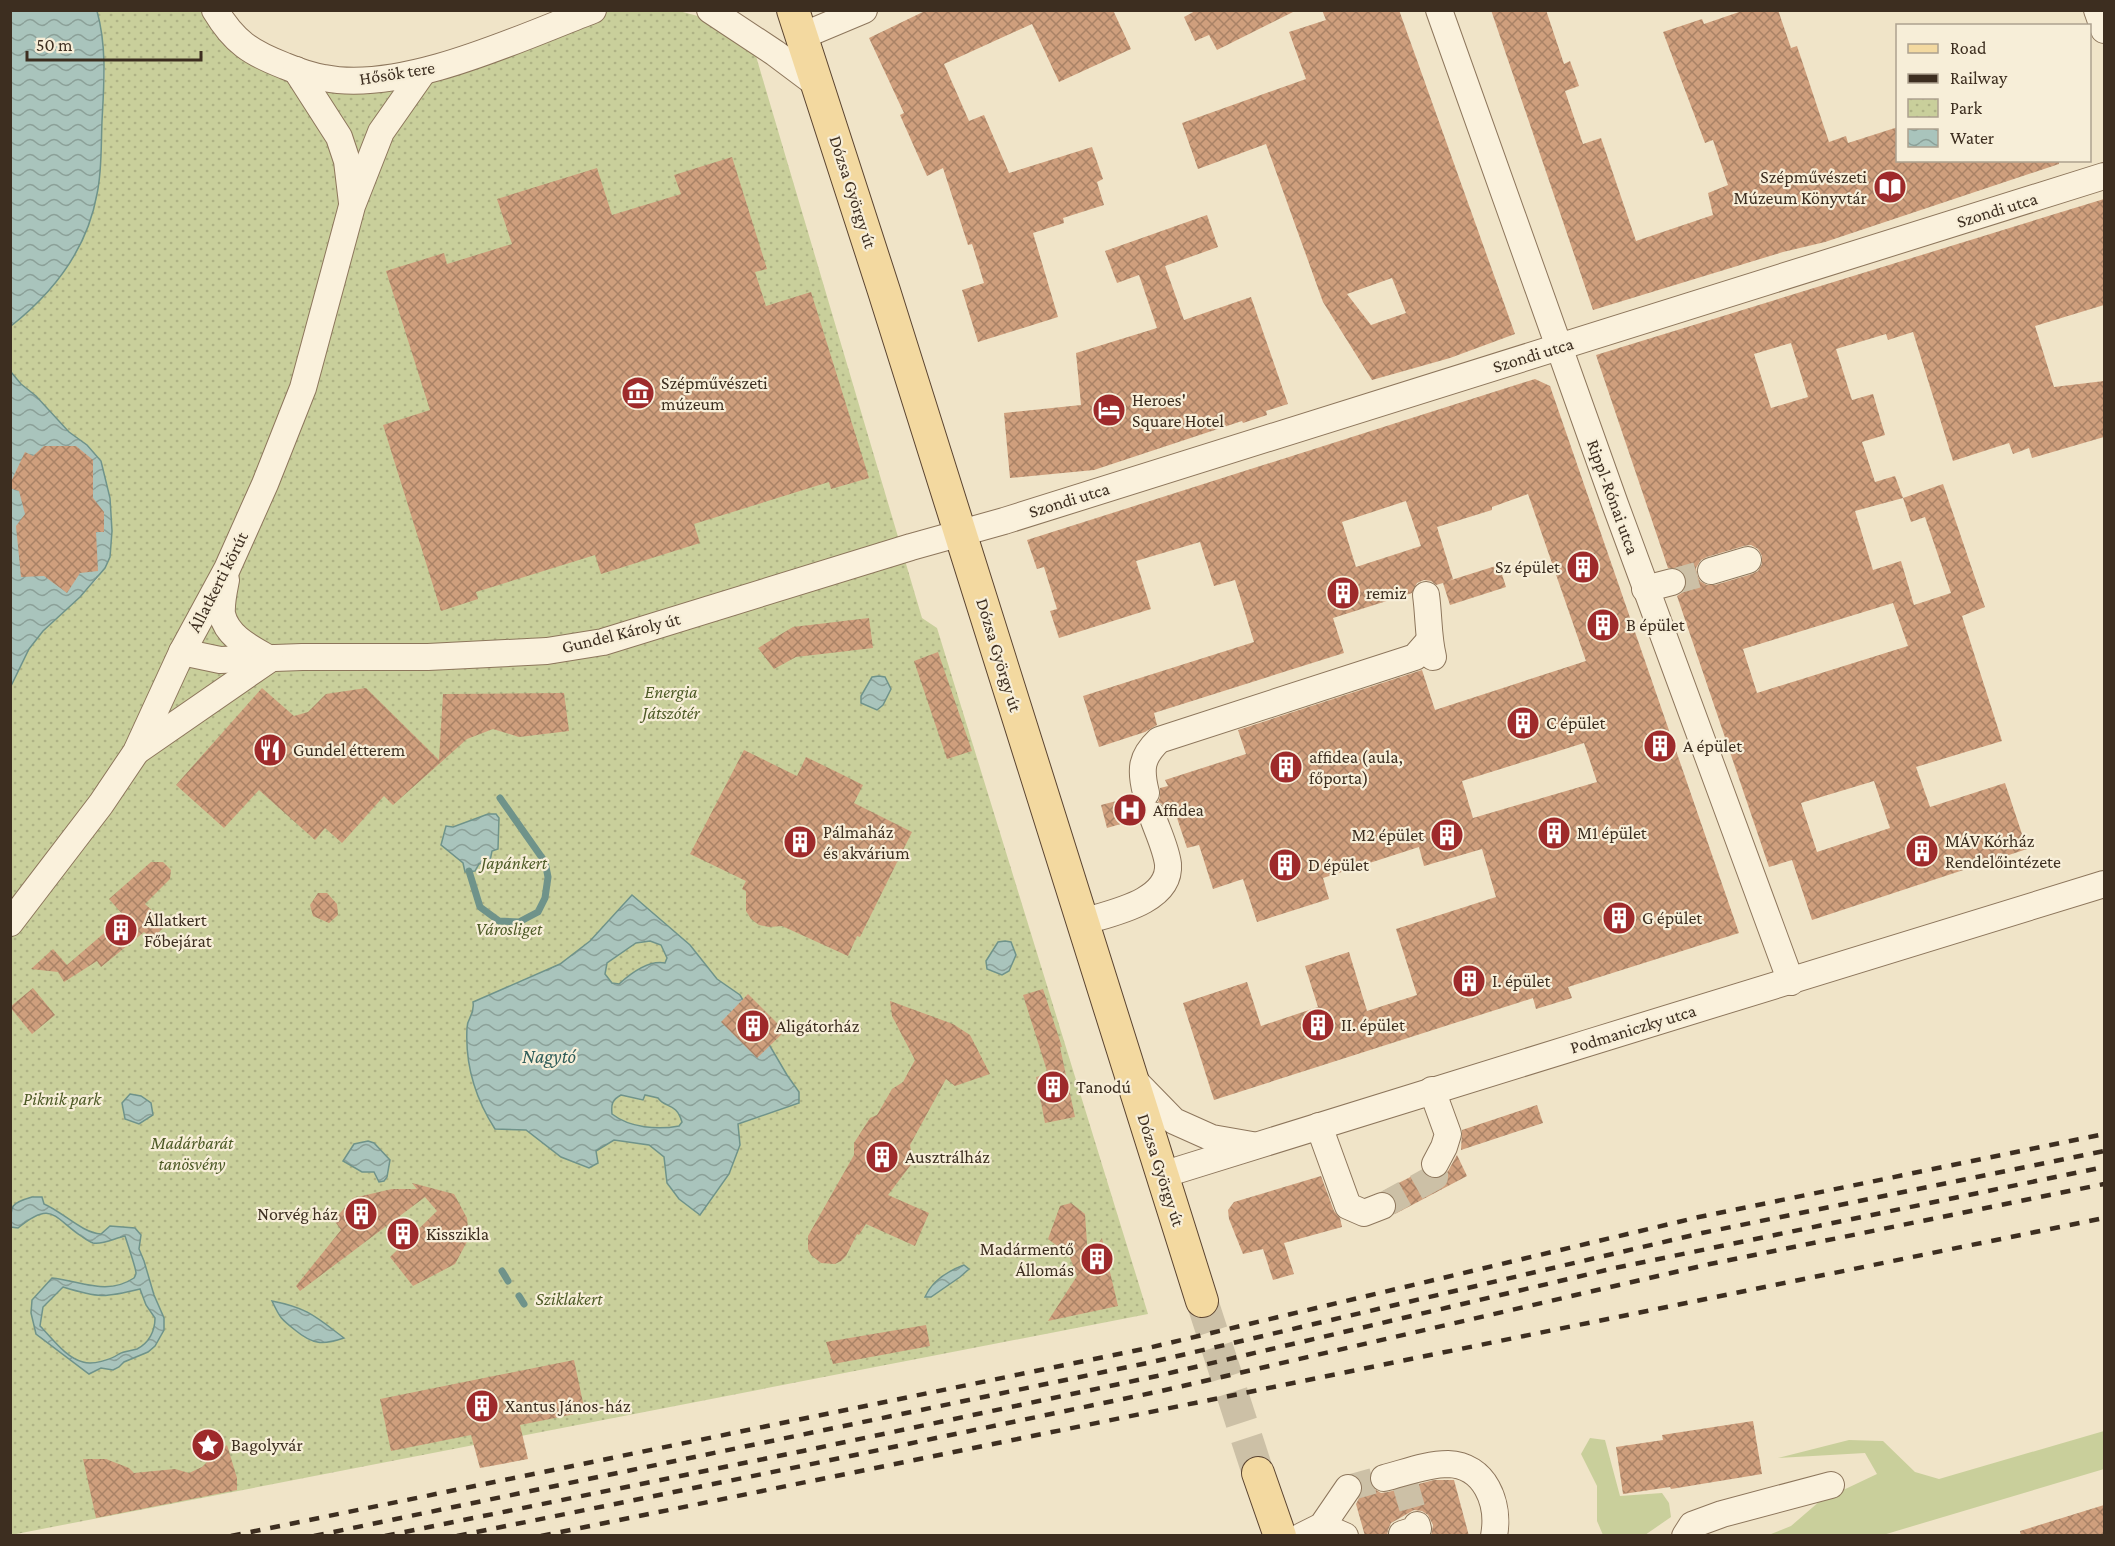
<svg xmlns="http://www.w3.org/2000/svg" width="2115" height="1546" viewBox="0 0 2115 1546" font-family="'Crimson Pro',serif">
<defs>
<pattern id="park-dots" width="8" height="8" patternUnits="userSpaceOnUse" patternTransform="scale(1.5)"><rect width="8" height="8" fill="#c9cf9b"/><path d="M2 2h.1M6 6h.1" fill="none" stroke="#aeb285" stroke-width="1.8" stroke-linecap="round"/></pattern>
<pattern id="water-waves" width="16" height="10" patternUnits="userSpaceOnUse" patternTransform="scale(1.5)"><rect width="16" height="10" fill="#a9c4bc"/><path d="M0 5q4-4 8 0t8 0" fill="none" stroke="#8ba098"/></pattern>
<pattern id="building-cross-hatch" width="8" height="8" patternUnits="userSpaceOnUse" patternTransform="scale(1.5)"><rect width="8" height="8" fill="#cf9f7d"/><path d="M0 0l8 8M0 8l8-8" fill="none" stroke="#a98266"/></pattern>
</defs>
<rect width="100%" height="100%" fill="#f0e4c8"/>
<!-- grass -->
<g fill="#c9cf9b">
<path d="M2104,1431V1469L1883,1535L1766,1536L1791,1526L1820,1501L1877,1474L1865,1453L1778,1458L1849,1440L1883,1441L1915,1472L1939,1479Z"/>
<path d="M1590,1438L1605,1440L1620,1496L1662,1493L1669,1503L1671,1517L1645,1535H1603L1597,1521V1486L1581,1454Z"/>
</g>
<!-- park -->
<path fill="url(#park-dots)" d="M97,11H215L238,42L356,81L593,11H679L709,19L753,46L922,618L937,628L1148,1314L11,1535L10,686L29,649L43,631L80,597L98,578L110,557L112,531L110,498L101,461L87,445L69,433L36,396L21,384L10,372L11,326C58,289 83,252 97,193L105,72Z"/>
<!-- water -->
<g fill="url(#water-waves)" stroke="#6f938a" stroke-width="1.5" fill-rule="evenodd">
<path d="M11,10L97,11C107,47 104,84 102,121C101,145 102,171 97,194C87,250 54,292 11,326Z"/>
<path d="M11,372L21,384L36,396L69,432L87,445L101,461L110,498L112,531L110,557L105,568L80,597L43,631L29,649L11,686Z"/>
<path d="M879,676L885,677L891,689L883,705L877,710L861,703V696L872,677Z"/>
<path d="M488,814H496L499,818L498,849L492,851L490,861L479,864L475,871L465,872L463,863L441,845L446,826L453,827Z"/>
<path d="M632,895L690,945L717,979L740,995L787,1075L799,1092V1103L738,1124L740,1145L729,1174L700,1215L679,1199L667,1183L664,1157L649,1145L614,1140L596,1151L598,1163L589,1168L561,1157L526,1130L495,1129C475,1098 465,1065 467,1028C467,1017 475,1016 473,1002L560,964L590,941ZM650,941L661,945L667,958L665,963C649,960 630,974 619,984L612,983L605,974L607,963L636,943ZM621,1095L643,1100L645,1095L658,1098C666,1109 676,1102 682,1122L679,1126C658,1130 630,1128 612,1114C611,1104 612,1100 621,1095Z"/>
<path d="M1005,941L1011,942L1016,955L1009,971L1002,975L987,969L986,961L998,942Z"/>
<path d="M130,1094L141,1096L151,1103L153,1115L139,1124L125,1119L122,1103Z"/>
<path d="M368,1141L374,1143L390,1160L387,1177L384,1181L379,1182L374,1172H362L343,1161L354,1144Z"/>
<path d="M32,1197H42L44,1204C63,1212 82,1233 101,1234L110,1226L135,1228L141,1235L139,1249L144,1261L154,1295L164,1318V1330L155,1346L148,1352L124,1362L119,1367L113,1370L101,1368L89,1374L36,1334L31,1313L32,1300L52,1278C81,1281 107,1296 134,1278C135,1276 136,1275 136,1273C136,1270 126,1239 125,1236C115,1238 103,1245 93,1243C89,1242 84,1238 81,1236C53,1217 52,1200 18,1228L11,1227C10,1205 11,1203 32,1197ZM63,1287C99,1298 104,1298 140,1289L146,1305L155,1318C155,1331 149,1343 137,1349C131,1351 124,1351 119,1354C110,1360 93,1365 83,1362C66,1358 52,1338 40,1326L43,1307Z"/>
<path d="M964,1265L969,1269L960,1277L931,1297H925C932,1281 948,1271 964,1265Z"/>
<path d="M272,1301C308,1308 316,1317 344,1338C323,1345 313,1345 295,1330C281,1319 280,1318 272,1301Z"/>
</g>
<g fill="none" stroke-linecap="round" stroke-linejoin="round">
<!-- stream -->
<g stroke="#6f938a" stroke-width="7">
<path d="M469,871L480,907L499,921L519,922L538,912L545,898L548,877L545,862L500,798"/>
<path d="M502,1271L508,1281"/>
<path d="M519,1296L524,1304"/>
</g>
</g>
<!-- building -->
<g fill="url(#building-cross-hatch)" fill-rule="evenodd">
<path d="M927,10H1113L1131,49L1059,82L1032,24L944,64L969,121L984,115L1009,173L1092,147L1103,179L1097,182L1104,205L1063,218L1064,223L1033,233L1058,317L978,342L962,290L984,283L972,244L968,245L943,168L927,176L900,115L904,113L869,38Z"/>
<path d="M1197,10H1297L1217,50L1209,35L1195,41L1184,17Z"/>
<path d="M1322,10H1399L1515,334L1450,358L1372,380L1323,302L1266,144L1198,169L1182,123L1306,79L1289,32L1326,20ZM1392,278L1406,313L1371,325L1347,294Z"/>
<path d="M1491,10H1546L1564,64L1570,61L1579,86L1565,91L1583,144L1601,138L1636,241L1713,215L1708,193L1728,185L1713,140L1705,143L1663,32L1702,19L1704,24L1745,10H1778L1791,48L1797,46L1829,142L1846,136L1848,143L1898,127V160H2059V164L1825,242L1783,252L1593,310Z"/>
<path d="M732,157L767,269L755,272L766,306L811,292L869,478L831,489L829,482L694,524L700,543L601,574L595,555L476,592L478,599L441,611L383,425L430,410L386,271L444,253L447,264L512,244L497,199L597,168L612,215L681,194L674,175Z"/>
<path d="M2104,199V305L2035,326L2054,387L2104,381V437L2032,458L2029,448L2013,454L2009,443L1953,461L1913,332L1888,340L1886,334L1836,349L1852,400L1873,394L1885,435L1862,442L1875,482L1895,476L1903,498L1943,484L1985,607L1962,616L2002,741L1916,767L1930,807L2005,783L2027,849L1812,920L1792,860L1769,867L1677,596L1683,592L1686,587V578L1682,571L1677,568H1668L1596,355ZM1791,343L1808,397L1771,408L1754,354ZM1903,498L1911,522L1925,517L1951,593L1914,605L1901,561L1873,570L1855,511ZM1751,545L1758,549L1762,556V564L1758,571L1752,574L1715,585H1707L1700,581L1697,575L1696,568L1701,560L1707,557L1744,546ZM1893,603L1908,646L1757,693L1743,649ZM1874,781L1890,828L1817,852L1801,803Z"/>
<path d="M1207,215L1218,247L1165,266L1184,320L1251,297L1288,404L1266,411L1267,415L1243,423L1242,421L1094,470L1010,478L1004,413L1081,405L1076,353L1157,328L1139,275L1117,283L1105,251Z"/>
<path d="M1535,379L1550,386L1739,933L1568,987L1572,998L1536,1009L1533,998L1214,1100L1183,1003L1247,982L1261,1026L1318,1007L1305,966L1349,952L1367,1011L1417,995L1396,929L1496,897L1482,849L1424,866L1419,847L1323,878L1329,899L1257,922L1243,879L1213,889L1199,845L1187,848L1174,809L1166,811L1162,804L1158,802L1160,797V788L1168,786L1165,780L1246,754L1238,730L1422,670L1435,710L1586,661L1528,494L1492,507V510L1437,527L1453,579L1448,581L1499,565L1506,587L1450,605L1443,583L1436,585L1431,581L1424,580L1417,583L1412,593L1333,618L1344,653L1154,713L1157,725L1145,732L1099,747L1083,696L1254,642L1235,580L1214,586L1200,542L1136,561L1151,609L1059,638L1050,611L1057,609L1044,567L1037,569L1027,540ZM1406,501L1421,546L1356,567L1342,522ZM1584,743L1597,782L1473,818L1462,781Z"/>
<path d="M44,446H76L93,460V498L104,512V532H96L98,571L80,573L67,593L44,576L21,577L16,526L25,514L19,491L10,488V484L25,452L33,456Z"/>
<path d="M869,618L873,648L796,657L774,669L758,648L793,627Z"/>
<path d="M938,652L972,751L947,759L914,661Z"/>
<path d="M262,688L294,716L308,712L326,694L366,688L439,760L443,694L564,693L569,731L519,737L493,729L467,739L393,805L384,796L342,843L325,828L315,840L259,790L224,828L176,785Z"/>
<path d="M744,750L797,776L806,757L837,772L863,785L854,803L912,832L860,937L857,936L848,956L782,926L769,927L759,925L751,919L746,911V891L742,889L746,881L690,854Z"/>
<path d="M1132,797L1135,803L1140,806L1137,813L1138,819L1107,828L1101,805Z"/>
<path d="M151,862H163L171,870L170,879L145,904L167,924L152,939L144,932L101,967L97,961L64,982L58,972L31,969L53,949L67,965L124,916L109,899Z"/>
<path d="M318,893H327L337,904L338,915L329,923L313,916L310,905Z"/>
<path d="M33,988L55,1015L32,1034L10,1007Z"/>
<path d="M1043,989L1062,1047H1060L1075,1117L1045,1123L1036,1077L1048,1074L1023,995Z"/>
<path d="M748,994L785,1031L757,1058L721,1022Z"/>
<path d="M890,1001L953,1024L970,1035L990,1074L955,1086L946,1079L910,1145L913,1162L888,1195L929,1213L915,1246L866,1224L859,1235L857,1234L846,1256L841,1261L835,1264L821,1263L811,1255L808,1249V1236L854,1155V1143L870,1118L877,1115L892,1089L903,1082L915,1060L892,1016Z"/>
<path d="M1537,1105L1543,1123L1461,1150L1462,1130Z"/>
<path d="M1457,1155L1467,1176L1395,1214L1397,1208L1396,1200L1391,1194L1383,1191L1422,1171L1429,1177L1435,1179L1442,1177L1448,1171Z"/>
<path d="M1321,1176L1334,1211L1340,1218L1342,1227L1284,1243L1294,1274L1273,1280L1263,1249L1243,1254L1229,1219L1228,1210L1234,1202Z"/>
<path d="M412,1183L454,1194L467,1218L469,1238L455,1264L413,1286L390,1257L437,1211L425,1197L300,1291L296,1286L341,1230L334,1220L353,1198L392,1189H417Z"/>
<path d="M1071,1203L1085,1214L1088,1258L1102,1238L1118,1306L1048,1321L1077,1276L1069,1255L1048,1239L1060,1206Z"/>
<path d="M926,1325L930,1346L833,1364L826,1342Z"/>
<path d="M574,1360L585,1412L520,1425L528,1459L480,1468L471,1435L391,1451L380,1399Z"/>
<path d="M1753,1421L1762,1474L1671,1489L1670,1487L1623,1494L1616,1447L1663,1440L1662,1435Z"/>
<path d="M227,1445L237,1478V1490L96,1518L83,1459H106L129,1468L134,1473L175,1469L189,1473L202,1467L212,1457Z"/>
<path d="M1369,1477L1373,1488L1381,1493L1388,1492L1434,1480H1454L1469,1536H1431L1433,1525L1428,1515L1422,1511L1414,1510L1391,1523L1388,1530L1387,1536H1365L1356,1504L1363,1490L1360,1480Z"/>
<path d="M2104,1505V1536H2021L2020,1531Z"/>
</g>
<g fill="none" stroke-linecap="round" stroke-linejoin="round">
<!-- minor-tunnel -->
<g stroke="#ccc0a6" stroke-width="26" stroke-dasharray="26 13" stroke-linecap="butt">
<path d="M1672,582L1711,571"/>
<path d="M1382,1206L1435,1177V1164"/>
<path d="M1405,1483L1417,1525"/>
<path d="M1348,1488L1384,1478"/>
</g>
<!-- major-tunnel -->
<path stroke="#ccc0a6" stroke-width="32" stroke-dasharray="32 16" stroke-linecap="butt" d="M1202,1301L1258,1473"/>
<!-- minor casing -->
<g stroke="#8d765c" stroke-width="28">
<g id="minor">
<path d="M215,10C234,42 251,53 285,66C297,71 311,76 324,78C402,94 520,38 593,10"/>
<path d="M710,10L775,53L819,86"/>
<path d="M1439,10L1615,504L1791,982"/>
<path d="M2097,10L2104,30"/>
<path d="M802,36L864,10"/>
<path d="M296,70L339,137L347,161L352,203"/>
<path d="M1711,571L1748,560"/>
<path d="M226,580C224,590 221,604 222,614C227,637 251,648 270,659"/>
<path d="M1645,589L1672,582"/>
<path d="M1426,595C1429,616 1428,637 1433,657"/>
<path d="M182,652L220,660L302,657H428L547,651L603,642L911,547L1004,521L2104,176"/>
<path d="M137,751L270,659"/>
<path d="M1146,793C1140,769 1141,757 1159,740L1415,657L1429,641"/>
<path d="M1082,922C1111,913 1171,902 1168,864C1166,848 1157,830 1152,815"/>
<path d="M10,923L101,804L136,752L182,652L227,569L265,484L303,388L352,206L381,132L423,72"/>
<path d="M1133,1079L1174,1121L1212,1138L1252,1145"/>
<path d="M1432,1090L1448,1134L1444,1147L1435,1164"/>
<path d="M1319,1126L1348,1206L1364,1213L1382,1206"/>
<path d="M1162,1175C1475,1076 1791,982 2104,884"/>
<path d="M1384,1478C1404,1473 1427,1464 1448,1464C1485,1465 1500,1503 1494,1536"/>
<path d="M1322,1526L1345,1536"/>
<path d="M1402,1534L1418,1529L1417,1525"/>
<path d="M1302,1536L1322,1526L1348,1488"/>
<path d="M1685,1536L1692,1525L1722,1514L1831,1485"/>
</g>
</g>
<!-- major casing -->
<g stroke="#5b4430" stroke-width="34">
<g id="major">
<path d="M793,10L884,291L1202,1301"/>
<path d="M1258,1473L1280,1536"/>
</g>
</g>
<!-- minor -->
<use href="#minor" stroke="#faf1dc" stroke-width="26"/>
<!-- major -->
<use href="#major" stroke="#f3d9a0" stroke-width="32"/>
<!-- rail -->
<g stroke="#3d2e20" stroke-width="4.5" stroke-dasharray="10 10" stroke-linecap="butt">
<path d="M231,1536L1148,1348L1699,1217L2104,1134"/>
<path d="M314,1536L1152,1362L1702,1233L2104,1151"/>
<path d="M385,1536L803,1451L1157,1376L1615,1268L2104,1167"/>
<path d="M457,1536L807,1465L1161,1391L1710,1264L2104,1184"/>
<path d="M541,1536L2104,1218"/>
</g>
</g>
<!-- icons -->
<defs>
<g id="library-disc" transform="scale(1.725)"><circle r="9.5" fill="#9e2a2b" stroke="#f7eed8"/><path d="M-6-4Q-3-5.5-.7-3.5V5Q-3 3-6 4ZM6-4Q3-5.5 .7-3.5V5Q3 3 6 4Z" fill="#fff"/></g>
<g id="museum-disc" transform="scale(1.725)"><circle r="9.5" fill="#9e2a2b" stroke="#f7eed8"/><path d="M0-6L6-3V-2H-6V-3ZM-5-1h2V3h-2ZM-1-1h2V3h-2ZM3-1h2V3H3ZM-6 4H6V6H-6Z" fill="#fff"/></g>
<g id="hotel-disc" transform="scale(1.725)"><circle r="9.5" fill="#9e2a2b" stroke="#f7eed8"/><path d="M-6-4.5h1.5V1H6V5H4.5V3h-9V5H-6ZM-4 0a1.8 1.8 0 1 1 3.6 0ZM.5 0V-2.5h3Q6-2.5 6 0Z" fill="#fff"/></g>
<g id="building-disc" transform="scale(1.725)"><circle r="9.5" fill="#9e2a2b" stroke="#f7eed8"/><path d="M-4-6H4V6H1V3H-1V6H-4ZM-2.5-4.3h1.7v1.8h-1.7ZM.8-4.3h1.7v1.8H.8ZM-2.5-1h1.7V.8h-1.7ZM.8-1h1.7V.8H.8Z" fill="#fff"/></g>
<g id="restaurant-disc" transform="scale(1.725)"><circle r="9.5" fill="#9e2a2b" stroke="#f7eed8"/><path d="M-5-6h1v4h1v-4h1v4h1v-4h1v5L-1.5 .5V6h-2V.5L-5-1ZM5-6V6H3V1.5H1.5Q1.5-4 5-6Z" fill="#fff"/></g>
<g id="hospital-disc" transform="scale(1.725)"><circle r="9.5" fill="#9e2a2b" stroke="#f7eed8"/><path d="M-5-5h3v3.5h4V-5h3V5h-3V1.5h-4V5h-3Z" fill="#fff"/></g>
<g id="sight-disc" transform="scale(1.725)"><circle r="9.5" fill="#9e2a2b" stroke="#f7eed8"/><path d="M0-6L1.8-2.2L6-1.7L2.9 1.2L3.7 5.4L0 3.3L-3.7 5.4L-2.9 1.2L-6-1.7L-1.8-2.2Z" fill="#fff"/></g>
</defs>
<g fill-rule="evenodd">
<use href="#library-disc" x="1890" y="187"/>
<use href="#museum-disc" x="638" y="393"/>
<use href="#hotel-disc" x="1109" y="410"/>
<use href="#building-disc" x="1583" y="567"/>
<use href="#building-disc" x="1343" y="593"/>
<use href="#building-disc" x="1603" y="625"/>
<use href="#building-disc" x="1523" y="723"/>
<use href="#building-disc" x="1660" y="746"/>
<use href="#restaurant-disc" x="270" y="750"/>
<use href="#building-disc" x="1286" y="767"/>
<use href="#hospital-disc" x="1130" y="810"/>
<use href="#building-disc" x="1554" y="833"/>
<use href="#building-disc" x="1447" y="835"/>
<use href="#building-disc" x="800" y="842"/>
<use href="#building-disc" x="1922" y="851"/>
<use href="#building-disc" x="1285" y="865"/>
<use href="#building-disc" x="1619" y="918"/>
<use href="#building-disc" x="121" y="930"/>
<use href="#building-disc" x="1469" y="981"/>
<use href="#building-disc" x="1318" y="1025"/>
<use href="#building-disc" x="753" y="1026"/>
<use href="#building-disc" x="1053" y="1087"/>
<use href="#building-disc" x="882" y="1157"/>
<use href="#building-disc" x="361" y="1214"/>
<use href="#building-disc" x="403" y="1234"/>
<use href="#building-disc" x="1097" y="1259"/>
<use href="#building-disc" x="482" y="1406"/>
<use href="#sight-disc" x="208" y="1445"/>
</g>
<g text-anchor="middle" stroke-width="4.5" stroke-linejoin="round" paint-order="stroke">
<!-- street labels -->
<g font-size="18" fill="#3d2e20" stroke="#f7eed8">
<text transform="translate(397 73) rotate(-9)" y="6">Hősök tere</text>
<text transform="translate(853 192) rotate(72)" y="6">Dózsa György út</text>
<text transform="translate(1997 210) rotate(-17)" y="6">Szondi utca</text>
<text transform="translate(1533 355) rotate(-17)" y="6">Szondi utca</text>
<text transform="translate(1613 497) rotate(70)" y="6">Rippl-Rónai utca</text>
<text transform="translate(1069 500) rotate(-17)" y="6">Szondi utca</text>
<text transform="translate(218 582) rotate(-63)" y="6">Állatkerti körút</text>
<text transform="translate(621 633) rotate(-14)" y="6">Gundel Károly út</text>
<text transform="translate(999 655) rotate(73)" y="6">Dózsa György út</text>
<text transform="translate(1633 1029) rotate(-17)" y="6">Podmaniczky utca</text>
<text transform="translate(1161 1170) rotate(72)" y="6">Dózsa György út</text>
</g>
<!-- poi labels -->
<g font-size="18" fill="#3d2e20" stroke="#f7eed8" text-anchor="start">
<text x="1867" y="183" text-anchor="end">Szépművészeti<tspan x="1867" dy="21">Múzeum Könyvtár</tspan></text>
<text x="661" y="389">Szépművészeti<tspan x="661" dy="21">múzeum</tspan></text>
<text x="1132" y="406">Heroes'<tspan x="1132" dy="21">Square Hotel</tspan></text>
<text x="1560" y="573" text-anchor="end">Sz épület</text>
<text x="1366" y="599">remiz</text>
<text x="1626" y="631">B épület</text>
<text x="1546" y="729">C épület</text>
<text x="1683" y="752">A épület</text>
<text x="293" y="756">Gundel étterem</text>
<text x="1309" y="763">affidea (aula,<tspan x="1309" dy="21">főporta)</tspan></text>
<text x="1153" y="816">Affidea</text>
<text x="823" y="838">Pálmaház<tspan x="823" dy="21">és akvárium</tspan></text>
<text x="1577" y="839">M1 épület</text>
<text x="1424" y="841" text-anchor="end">M2 épület</text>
<text x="1945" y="847">MÁV Kórház<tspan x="1945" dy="21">Rendelőintézete</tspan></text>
<text x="1308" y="871">D épület</text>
<text x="1642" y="924">G épület</text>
<text x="144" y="926">Állatkert<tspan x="144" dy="21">Főbejárat</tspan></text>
<text x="1492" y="987">I. épület</text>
<text x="1341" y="1031">II. épület</text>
<text x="776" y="1032">Aligátorház</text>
<text x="1076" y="1093">Tanodú</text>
<text x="905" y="1163">Ausztrálház</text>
<text x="338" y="1220" text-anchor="end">Norvég ház</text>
<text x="426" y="1240">Kisszikla</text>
<text x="1074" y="1255" text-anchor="end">Madármentő<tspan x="1074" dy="21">Állomás</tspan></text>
<text x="505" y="1412">Xantus János-ház</text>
<text x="231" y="1451">Bagolyvár</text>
</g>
<!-- park labels -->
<g font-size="18" font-style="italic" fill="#4d5a26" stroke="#f7eed8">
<text x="671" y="698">Energia<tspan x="671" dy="21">Játszótér</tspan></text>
<text x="514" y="869">Japánkert</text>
<text x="509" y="935">Városliget</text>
<text x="62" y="1105">Piknik park</text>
<text x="192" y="1149">Madárbarát<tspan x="192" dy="21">tanösvény</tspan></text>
<text x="569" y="1305">Sziklakert</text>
</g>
<!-- water labels -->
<g font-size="20" font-style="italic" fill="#2f5d5a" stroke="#f7eed8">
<text x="549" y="1063">Nagytó</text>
</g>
</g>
<!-- border -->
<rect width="2115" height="1546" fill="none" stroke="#3d2e20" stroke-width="24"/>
<!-- legend -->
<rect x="1896" y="24" width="195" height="138" fill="#f7eed8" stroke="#ada18e" stroke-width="1.5"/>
<rect x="1908" y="44" width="30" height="9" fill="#f3d9a0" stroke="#ada18e" stroke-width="1.5"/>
<text x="1950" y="54" font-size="18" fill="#3d2e20">Road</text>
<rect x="1908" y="74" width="30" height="9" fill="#3d2e20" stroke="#ada18e" stroke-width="1.5"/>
<text x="1950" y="84" font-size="18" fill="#3d2e20">Railway</text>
<rect x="1908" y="99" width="30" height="18" fill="url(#park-dots)" stroke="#ada18e" stroke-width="1.5"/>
<text x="1950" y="114" font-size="18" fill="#3d2e20">Park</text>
<rect x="1908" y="129" width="30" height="18" fill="url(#water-waves)" stroke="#ada18e" stroke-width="1.5"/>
<text x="1950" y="144" font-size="18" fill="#3d2e20">Water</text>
<!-- scale -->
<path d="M27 51v9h174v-9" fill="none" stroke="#3d2e20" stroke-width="3"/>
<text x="36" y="51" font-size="18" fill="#3d2e20" stroke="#f7eed8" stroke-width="4.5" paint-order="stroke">50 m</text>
</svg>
